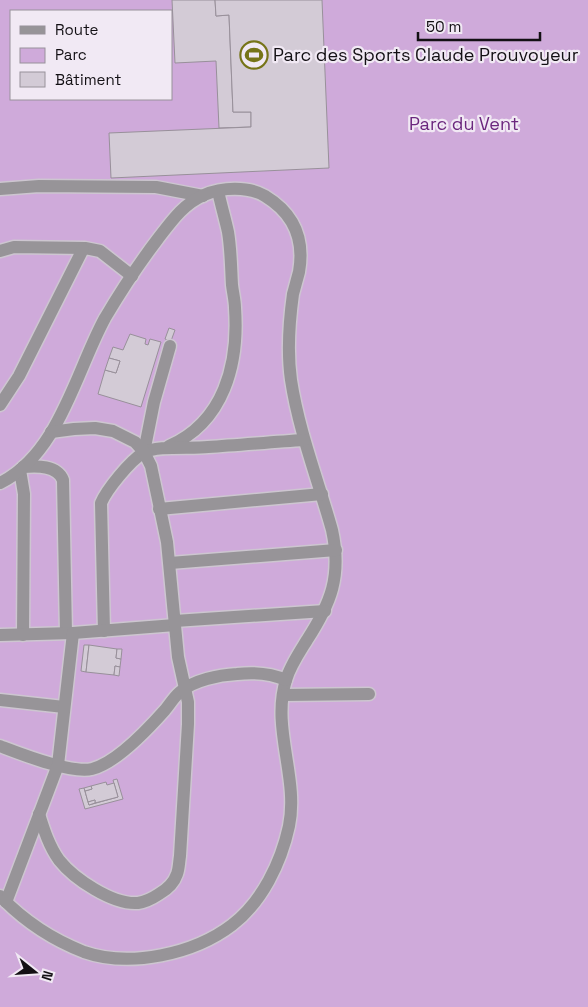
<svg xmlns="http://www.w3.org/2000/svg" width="588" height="1007" viewBox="0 0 588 1007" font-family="'Space Grotesk',sans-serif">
<rect width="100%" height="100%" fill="#f1e9f4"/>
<!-- green -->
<path fill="#cfaada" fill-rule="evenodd" d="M0,0H588V1007H0ZM11,11H171V99H11Z"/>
<!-- building -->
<g fill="#d3cbd6" stroke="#98909a">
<path d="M172,0H215L216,16L229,15L233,112H251V127L219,128L216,61L175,63Z"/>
<path d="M215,0H322L329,168L111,178L109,133L251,127V112H233L229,15L216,16Z"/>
<path d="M169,328L175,330L171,341L165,339Z"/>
<path d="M130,334L146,339L145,344L148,345L150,339L161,342L141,407L98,394L105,370L116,373L120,361L109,358L113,347L123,350Z"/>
<path d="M109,358L120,361L116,373L105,370Z"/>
<path d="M84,645H89L86,672L81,671Z"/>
<path d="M89,645L117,649L116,658L121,659L120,667L115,666L114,675L86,672Z"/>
<path d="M117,649H122L121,659L116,658Z"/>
<path d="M115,666L120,667L119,676L114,675Z"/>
<path d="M117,779L123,799L85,809L79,789L84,788L89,805L118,797L113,780Z"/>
<path d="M106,782L107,785L114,783L118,797L95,803V800L88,802L85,791L92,789L91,786Z"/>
<path d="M91,786L92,789L85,791L84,788Z"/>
<path d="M95,800V803L89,805L88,802Z"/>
</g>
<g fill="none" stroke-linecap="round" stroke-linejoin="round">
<!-- minor casing -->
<g stroke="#cdc6d0" stroke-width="15">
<g id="minor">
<path d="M0,189L39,186L156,187L203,196"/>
<path d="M0,251L14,247L85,248L100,251L132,276"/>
<path d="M0,405L19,376L83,249"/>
<path d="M169,446C224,422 239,364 235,308C235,301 233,293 232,285C231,268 231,250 228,232C225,218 221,205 218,191"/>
<path d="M144,452L154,402L170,346"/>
<path d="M23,467C37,466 57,465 63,480L66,633"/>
<path d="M20,470L24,494L23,635"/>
<path d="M0,483C59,454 76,371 105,318C121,291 138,265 157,240C171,222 183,204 204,195C222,187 248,186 265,196C293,213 305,238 299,272C297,279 295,287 293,294C289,323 287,352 291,380C299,432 318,480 332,530C342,576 331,603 307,640C299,653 290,666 286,680C271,728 299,778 289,826C281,863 262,902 232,925C194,954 130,968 84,952C53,940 23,920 0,896"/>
<path d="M159,509L322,494"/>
<path d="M170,563L336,550"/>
<path d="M175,621L325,611"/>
<path d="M104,631L101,503C107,489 130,461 143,453C157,445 191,449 208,447C240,445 272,442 304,440"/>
<path d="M0,635L73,633L175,625"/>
<path d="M283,695L369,694"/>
<path d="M0,700L64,707"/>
<path d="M0,746C21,754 71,774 92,769C116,763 149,728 165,710C170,704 174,697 180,692C194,680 219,675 237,674C254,672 270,673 286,680"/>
<path d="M39,814C44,830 49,846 59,860C74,879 113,905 138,903C145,902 153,898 159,894C166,890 174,883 177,874C179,869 179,862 180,856L188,724V702L178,657L167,542L151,466L144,452L135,442L113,431L95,428L74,429L51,432"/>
<path d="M6,902L58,765L73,633"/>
</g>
</g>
<!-- minor -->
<use href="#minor" stroke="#979498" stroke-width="12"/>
</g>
<!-- icons -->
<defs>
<g id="stadium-ring" transform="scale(1.4375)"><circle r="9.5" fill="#f1e9f4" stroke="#767418" stroke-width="1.5"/><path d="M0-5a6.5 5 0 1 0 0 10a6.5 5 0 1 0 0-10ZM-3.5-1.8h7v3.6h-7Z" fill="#767418"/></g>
</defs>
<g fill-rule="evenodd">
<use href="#stadium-ring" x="254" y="55"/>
</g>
<g text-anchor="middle" stroke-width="4.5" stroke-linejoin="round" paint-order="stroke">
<!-- poi labels -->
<g font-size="18" fill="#131014" stroke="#f1e9f4" text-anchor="start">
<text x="273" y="61">Parc des Sports Claude Prouvoyeur</text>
</g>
<!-- park labels -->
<g font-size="18" fill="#6b277e" stroke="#f1e9f4">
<text x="464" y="130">Parc du Vent</text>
</g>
</g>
<!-- legend -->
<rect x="10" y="10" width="162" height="90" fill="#f1e9f4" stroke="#98929a"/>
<rect x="20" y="26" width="25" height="8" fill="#979498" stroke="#98929a"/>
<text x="55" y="35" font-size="15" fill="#131014">Route</text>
<rect x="20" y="48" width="25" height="15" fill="#cfaada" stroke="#98929a"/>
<text x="55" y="60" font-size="15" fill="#131014">Parc</text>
<rect x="20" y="72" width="25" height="15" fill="#d3cbd6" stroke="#98929a"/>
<text x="55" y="85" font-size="15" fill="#131014">Bâtiment</text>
<!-- north arrow -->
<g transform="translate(35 972) rotate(107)" stroke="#f1e9f4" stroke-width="4" paint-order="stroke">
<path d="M0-4L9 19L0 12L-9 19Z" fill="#131014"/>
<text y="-8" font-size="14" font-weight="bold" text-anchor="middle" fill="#131014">N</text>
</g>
<!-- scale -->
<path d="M418 32v8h122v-8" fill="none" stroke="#131014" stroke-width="2.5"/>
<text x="426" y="32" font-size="15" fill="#131014" stroke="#f1e9f4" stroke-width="4" paint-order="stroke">50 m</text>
</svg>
